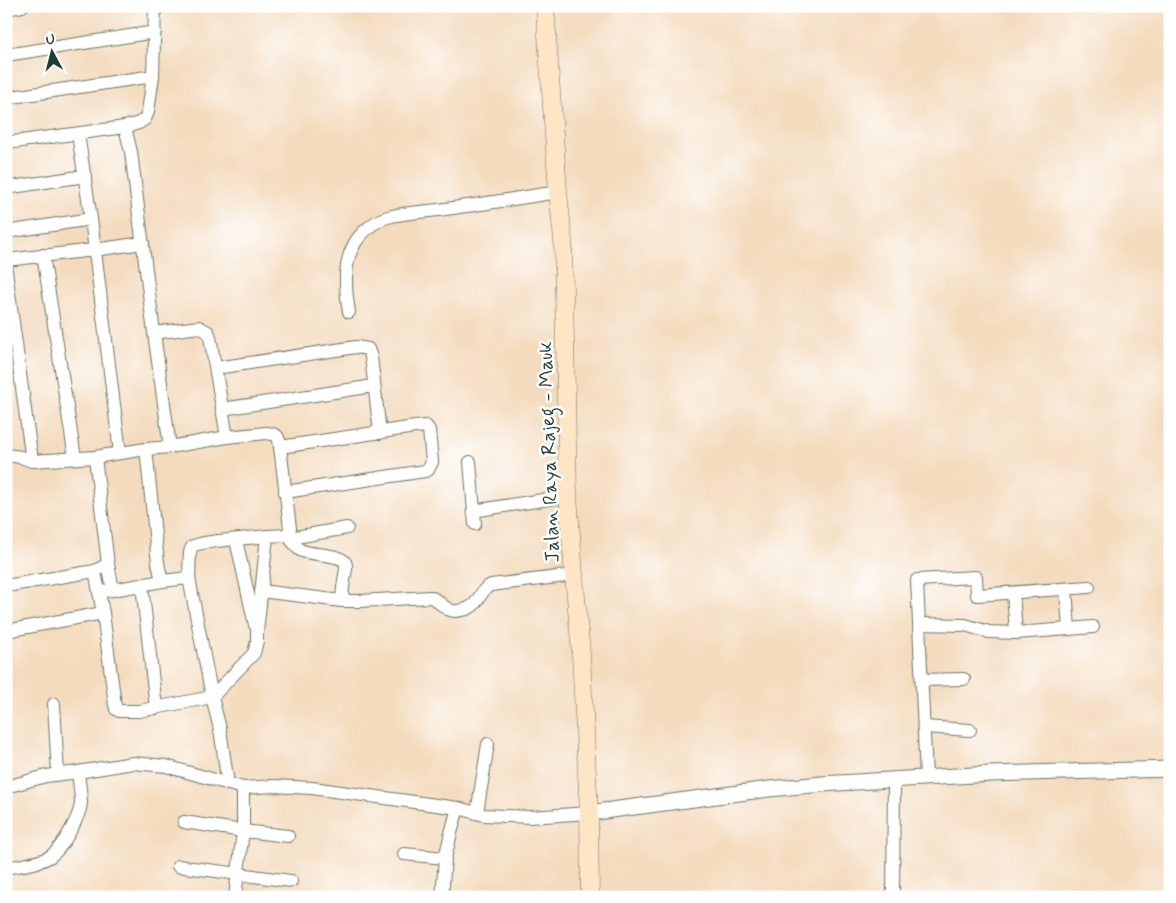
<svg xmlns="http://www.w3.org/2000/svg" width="1176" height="903" viewBox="0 0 1176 903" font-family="Mynerve,sans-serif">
<rect width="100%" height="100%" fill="#fff"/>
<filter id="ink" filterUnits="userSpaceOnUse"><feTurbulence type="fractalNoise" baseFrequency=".02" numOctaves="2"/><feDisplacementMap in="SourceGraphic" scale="10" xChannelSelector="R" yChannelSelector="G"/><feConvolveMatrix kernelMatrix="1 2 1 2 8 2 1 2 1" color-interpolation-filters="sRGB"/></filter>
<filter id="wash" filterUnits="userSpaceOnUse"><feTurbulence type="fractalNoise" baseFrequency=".0096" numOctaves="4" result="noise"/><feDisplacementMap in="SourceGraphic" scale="20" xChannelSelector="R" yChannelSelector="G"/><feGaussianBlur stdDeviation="1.12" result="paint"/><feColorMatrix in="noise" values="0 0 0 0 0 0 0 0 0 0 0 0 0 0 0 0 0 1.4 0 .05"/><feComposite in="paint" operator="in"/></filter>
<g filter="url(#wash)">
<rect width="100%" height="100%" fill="#f4dbbe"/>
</g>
<g filter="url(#ink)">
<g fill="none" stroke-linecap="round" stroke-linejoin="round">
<!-- minor casing -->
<g stroke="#6a7464" stroke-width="14">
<g id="minor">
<path d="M6,9L22,6"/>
<path d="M6,55L155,32"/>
<path d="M6,98L153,76"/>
<path d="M125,127L131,152L154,333L199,327L208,332L210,337L227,437"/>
<path d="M78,134L91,219L120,453"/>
<path d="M6,143L125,127L139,123L145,119L148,112L153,76L155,6"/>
<path d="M6,188L85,176"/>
<path d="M6,232L91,219"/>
<path d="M43,255L75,458"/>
<path d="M6,260L94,250L143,243"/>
<path d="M6,271L32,461"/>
<path d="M349,312C344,282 342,249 368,228C375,222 382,218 392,216C409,212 427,212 445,209C482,204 520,198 558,192"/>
<path d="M154,333L170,447"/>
<path d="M216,368L356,347L368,349L371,357L380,433"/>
<path d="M222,409L374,386"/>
<path d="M280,447L415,427L426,426L429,430L432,462L428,470L425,471L285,492"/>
<path d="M6,455L21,457L32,461L95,457L146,449L170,447L227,437L266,433L273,434L277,436L279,440L280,447L290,528L288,535L267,536L257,633V641L254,653L212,697L220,729L228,784"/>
<path d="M470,462L475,524"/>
<path d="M473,511L568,496"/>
<path d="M288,535C292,540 295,546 300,550C311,556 345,553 346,565C347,570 344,576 344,581C343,587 342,594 342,601H360L430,597C438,599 442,607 450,610C454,612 458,611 462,610C480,608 478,590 491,585L574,575"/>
<path d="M236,540L255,625"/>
<path d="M292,541L296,537L347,528"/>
<path d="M189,578C190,571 188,552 192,547C197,541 256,538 267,536"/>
<path d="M142,585L156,708"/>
<path d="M6,586L95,571L108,564L95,457"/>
<path d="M1066,589L1069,629L1093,627"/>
<path d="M113,590L162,581"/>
<path d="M104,591L113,590L108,564"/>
<path d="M261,591L342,601"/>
<path d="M1013,593L1016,633"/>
<path d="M103,613L115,705L116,709L119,711H139L212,697L189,578L162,581L158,563L146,449"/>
<path d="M919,624L965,625L989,632L1016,633L1069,629"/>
<path d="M6,631L103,613L95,571"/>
<path d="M922,680L964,679"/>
<path d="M54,704L58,774"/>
<path d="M924,727L970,730"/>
<path d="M926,778L917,580L976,577L977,595L1089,587"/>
<path d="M6,787L46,776L78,772L133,763L166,766L243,788L273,786L312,788L458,808L484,815L530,817L589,813"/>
<path d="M477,813L488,744"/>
<path d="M184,822L243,831L288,836"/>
<path d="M404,854L445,858L451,833L458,808"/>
<path d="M178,866L291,881"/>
<path d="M6,868C21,865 38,864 51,856C62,848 80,817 81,803C81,793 79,782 78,772"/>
<path d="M235,897L243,831V788"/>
<path d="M442,897L445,858"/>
<path d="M893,897L894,780"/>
</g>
</g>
<!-- tertiary casing -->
<g stroke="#6a7464" stroke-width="17">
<path id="tertiary" d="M589,813L769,789L822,784L990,774L1170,769"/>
</g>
<!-- secondary casing -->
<g stroke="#6a7464" stroke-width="19">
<path id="secondary" d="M545,6L558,192L563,240L568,496L574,575L581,654L589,813L590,897"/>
</g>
<!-- minor -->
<use href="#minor" stroke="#fff" stroke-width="12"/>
<!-- tertiary -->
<use href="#tertiary" stroke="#fff" stroke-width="15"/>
<!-- secondary -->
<use href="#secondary" stroke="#fee5c5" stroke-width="18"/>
</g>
</g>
<g text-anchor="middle" stroke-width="5" stroke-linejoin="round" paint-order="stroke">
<!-- street labels -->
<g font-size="20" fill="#1f3d34" stroke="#fff">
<text transform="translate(548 452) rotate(-92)" y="7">Jalan Raya Rajeg - Mauk</text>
</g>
</g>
<!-- margin -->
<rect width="1176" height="903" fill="none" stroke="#fff" stroke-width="25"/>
<!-- north arrow -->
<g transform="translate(52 52) rotate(353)" stroke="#ffffff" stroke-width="4" paint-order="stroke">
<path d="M0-4L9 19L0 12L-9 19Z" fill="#1f3d34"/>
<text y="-8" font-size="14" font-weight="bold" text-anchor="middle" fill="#1f3d34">U</text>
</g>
</svg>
